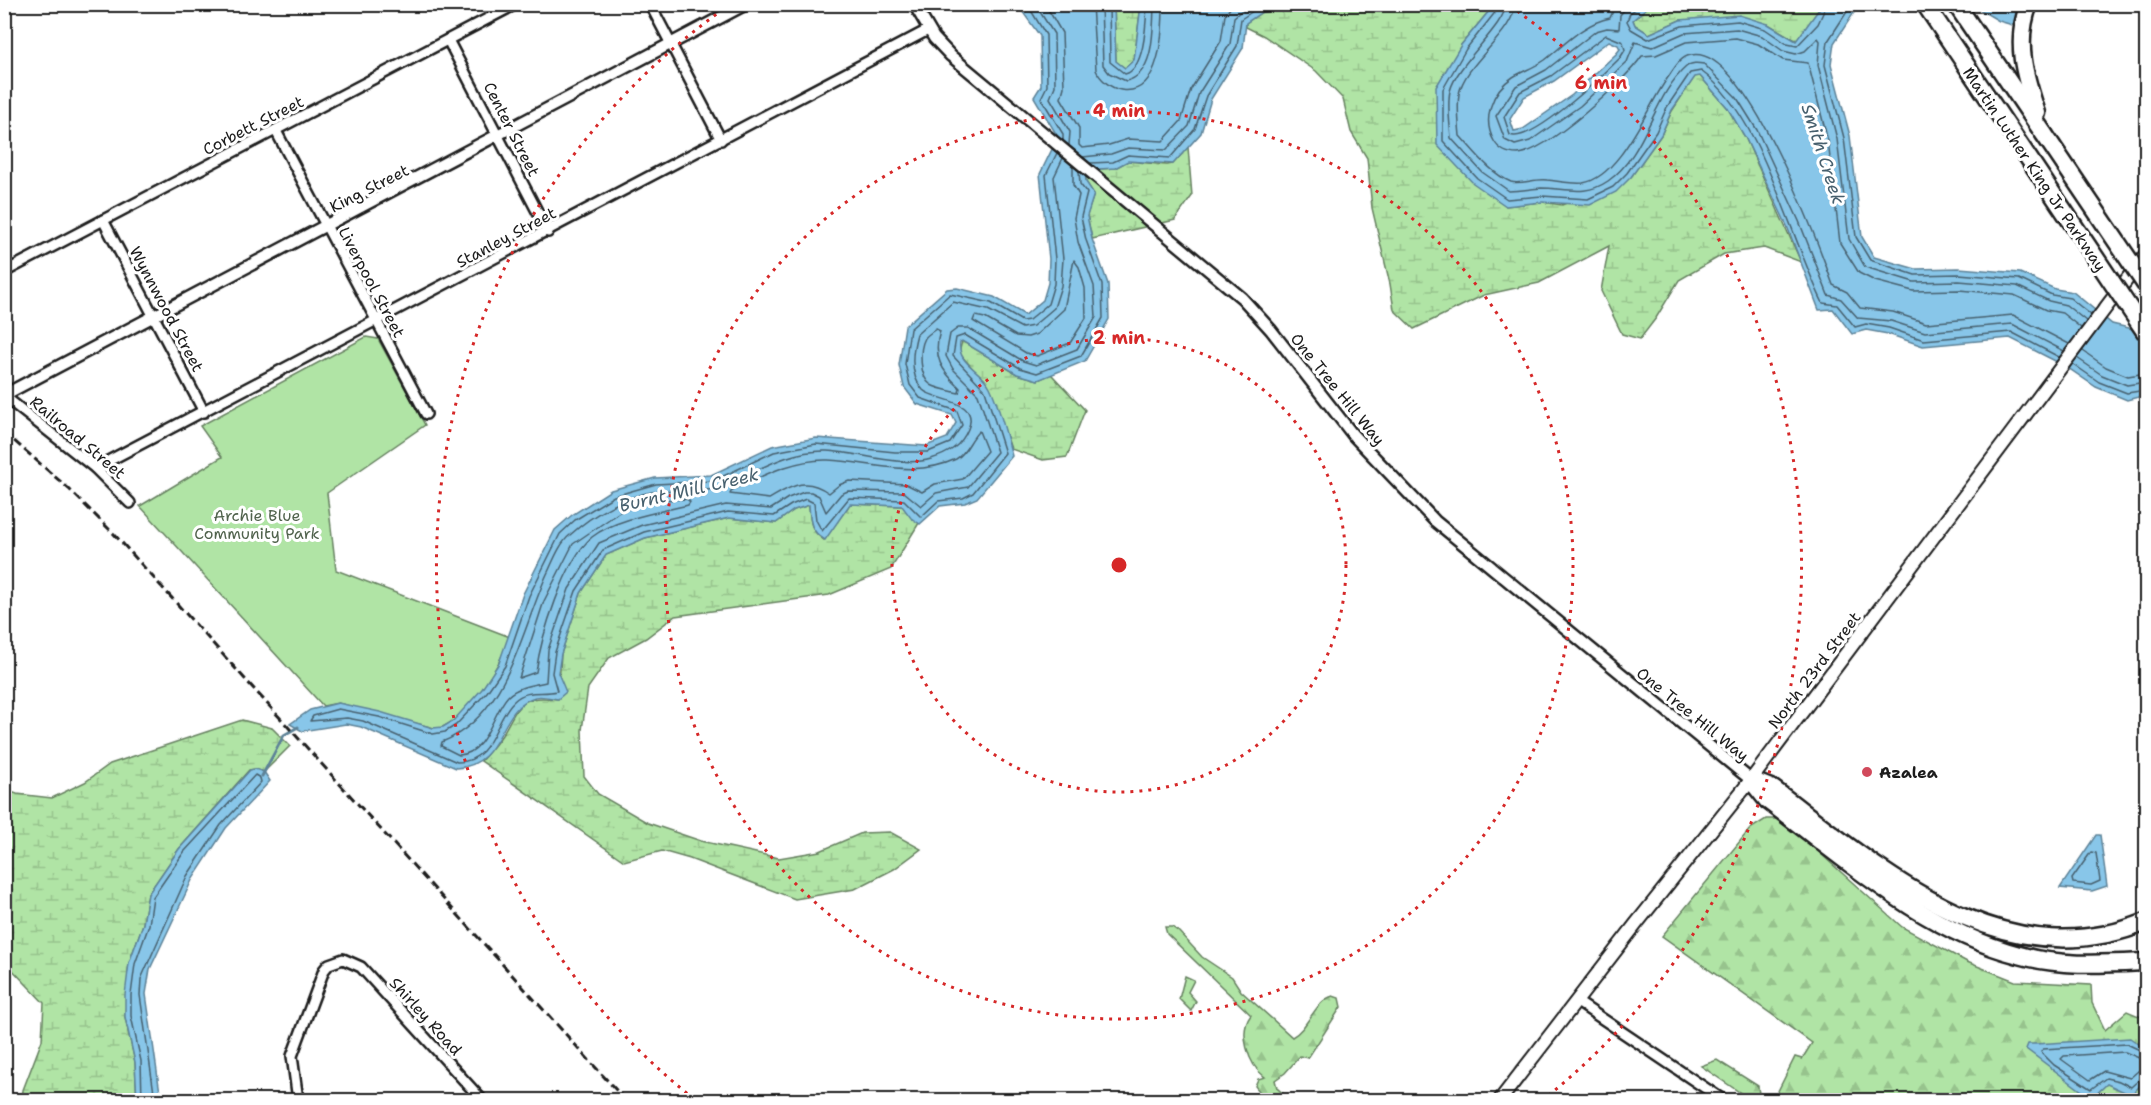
<svg xmlns="http://www.w3.org/2000/svg" width="2151" height="1105" viewBox="0 0 2151 1105" font-family="'Shantell Sans',sans-serif">
<defs>
<pattern id="forest-firs" width="22" height="20" patternUnits="userSpaceOnUse" patternTransform="scale(1.5)"><rect width="22" height="20" fill="#b0e4a5"/><path d="M5 1l3.5 6h-7zM16 11l3.5 6h-7z" fill="#97c38d"/></pattern>
<pattern id="wetland-marsh" width="20" height="14" patternUnits="userSpaceOnUse" patternTransform="scale(1.5)"><rect width="20" height="14" fill="#b0e4a5"/><path d="M1 5h8M5 5V1M11 12h8M15 12V8" fill="none" stroke="#97c38d"/></pattern>
</defs>
<rect width="100%" height="100%" fill="#fff"/>
<filter id="ink" filterUnits="userSpaceOnUse"><feTurbulence type="fractalNoise" baseFrequency=".0167" numOctaves="2"/><feDisplacementMap in="SourceGraphic" scale="12" xChannelSelector="R" yChannelSelector="G"/><feConvolveMatrix kernelMatrix="1 2 1 2 8 2 1 2 1" color-interpolation-filters="sRGB"/></filter>
<g filter="url(#ink)">
<!-- forest -->
<g fill="url(#forest-firs)" stroke="#668060" stroke-width="1.5">
<path d="M1766,819H1779L1802,837L1902,927L1967,962L2015,981L2091,985L2092,1003L2105,1030L2127,1011L2146,1019V1100H1751L1701,1066L1717,1060L1758,1086L1759,1094L1768,1099L1776,1095L1795,1057L1802,1059L1812,1043L1662,936L1750,829Z"/>
<path d="M1165,927H1172L1179,932L1202,957L1232,977L1241,991L1292,1037C1309,1028 1314,1001 1333,996L1339,998L1341,1007L1308,1058L1300,1056L1285,1073L1275,1080L1277,1088L1290,1100H1266L1255,1086L1258,1079L1265,1077C1248,1065 1238,1032 1251,1015L1167,934Z"/>
<path d="M1185,976L1194,980L1188,992L1196,1001L1191,1011L1179,999Z"/>
</g>
<!-- wetland -->
<g fill="url(#wetland-marsh)" stroke="#668060" stroke-width="1.5">
<path d="M1114,5H1141L1134,60L1125,68L1116,62Z"/>
<path d="M1314,5H1494L1461,45L1506,206L1542,202L1562,205L1631,177L1661,135L1672,111L1695,76H1700L1727,107L1745,137L1801,262L1764,248L1724,254L1679,280L1656,318L1640,339L1622,334L1601,291L1609,246L1539,283L1484,295L1414,329L1394,310L1390,284L1372,208L1367,158L1351,132L1343,99L1316,71L1264,36L1246,27V23L1262,12Z"/>
<path d="M1650,5H1822L1797,41L1768,24L1680,20L1649,34L1635,25L1633,20Z"/>
<path d="M1188,147L1192,196L1175,220L1092,239L1087,215L1094,194L1086,182L1085,170L1115,168L1128,161L1167,165L1173,164Z"/>
<path d="M962,341L1017,374L1038,380L1051,374L1085,410L1067,457L1043,460L1011,449L990,388L959,353Z"/>
<path d="M850,504L903,506L919,523L891,569L829,595L675,616L646,638L609,658L588,688L582,730L584,776L598,794L648,823L701,841L779,858L820,851L862,833L890,832L921,849L894,869L855,889L795,899L690,859L662,851L624,861L481,761C488,753 496,744 502,735C520,704 519,694 558,699L561,654L581,593L606,555L645,538L729,518L776,523L794,510L809,505C810,521 810,531 824,540Z"/>
<path d="M242,720L272,728L290,746L264,772L255,769L249,770L179,849L148,894L143,924L129,963L125,1017L135,1062L137,1100H22L23,1090L42,1040L44,1003L5,962V790L17,794L52,798L85,782L110,764Z"/>
</g>
<!-- park -->
<path fill="#b0e4a5" stroke="#668060" stroke-width="1.5" d="M366,337L378,339L425,425L327,493L336,570L510,637C499,667 470,717 438,729L338,703L323,706L140,506L222,457L200,426Z"/>
<!-- water -->
<g fill="#88c6e9" stroke="#5d8297" stroke-width="1.5" fill-rule="evenodd">
<path d="M1021,5H1114L1116,61L1125,68L1134,60L1141,5H1314L1262,12L1246,23L1243,48L1211,99L1201,133L1173,164L1128,161L1115,168L1085,170L1086,182L1094,194L1087,216L1092,239L1108,284L1109,319L1085,361L1038,380L1017,374L962,341L960,342C957,365 981,369 990,387C1000,408 1006,434 1012,456L977,498L965,503L940,506L920,524L911,518L902,506L850,504L825,540C810,531 810,521 809,505L794,510L776,523L729,518L645,538L606,555L581,593L561,654L558,673L566,692L558,699C551,698 542,695 535,697C497,708 505,766 456,768L361,727L346,724L302,731L290,724L310,710L338,703L380,712L433,728L443,727L453,721L482,689L499,663L523,594L555,530L572,515L611,490L655,478L711,475L772,446L816,438L926,446L947,438L956,423L952,415L917,404L904,387L899,365L905,326L947,289L957,288L994,297L1025,315L1043,300L1048,283L1049,259L1040,174L1058,137L1034,97L1041,86L1040,36L1022,11Z"/>
<path d="M1494,5H1650L1633,20L1635,25L1649,34L1680,20L1739,15L1768,24L1796,41L1822,5H1859L1834,43L1831,64L1850,136L1862,237L1874,257L1916,269L1959,268L2020,273L2055,289L2073,292L2112,324L2146,332V395L2127,400L2096,387L2065,366L2010,338L1923,346L1888,334L1866,330L1852,334L1833,309L1819,310L1787,226L1745,137L1727,107L1700,76L1695,77L1672,110L1661,135L1631,177L1616,192L1590,205L1542,202L1506,206L1473,183L1437,145L1436,87L1461,45ZM1609,41L1618,45L1620,49L1616,54L1572,95L1523,129L1514,131L1510,119L1524,97L1554,81Z"/>
<path d="M1972,5H2006L2017,12L2016,26L1999,21Z"/>
<path d="M255,769L264,772L270,781L226,828L192,880L150,969L146,994L161,1100H137L135,1062L125,1017V995L129,963L143,924L148,894L179,849L250,770Z"/>
<path d="M2096,835H2100L2107,886L2092,891L2060,888Z"/>
<path d="M2130,1038L2146,1049V1080L2131,1095L2107,1084L2093,1097L2086,1094L2026,1049L2028,1044H2035Z"/>
</g>
<g fill="none" stroke-linecap="round" stroke-linejoin="round">
<!-- shore -->
<g stroke="#47606e" stroke-width="1.5">
<path d="M1027,4L1046,35L1047,86L1041,98L1063,134V140"/>
<path d="M1035,4L1054,34L1055,86L1050,98L1070,132L1069,145"/>
<path d="M1045,4L1062,33L1064,87L1061,98L1079,128V145L1082,148L1109,145L1128,139L1163,141L1181,121L1191,89L1221,41L1225,15L1233,4"/>
<path d="M1092,4L1096,70C1100,79 1110,88 1121,90C1161,97 1163,30 1163,4"/>
<path d="M1101,4L1103,65L1109,73L1126,81C1155,75 1153,29 1154,4"/>
<path d="M1109,4L1110,62L1125,74C1145,69 1146,23 1147,4"/>
<path d="M1498,4L1497,10L1466,49L1443,89V141L1477,178L1507,199L1542,196L1588,199L1613,187L1627,173L1656,132L1667,107L1690,73L1701,71C1762,115 1790,238 1823,303L1837,305L1855,327L1866,324L1889,328L1924,340L2011,332L2059,357"/>
<path d="M1506,4C1505,26 1457,63 1450,91C1447,105 1450,124 1451,138L1482,172L1509,191C1519,191 1530,189 1541,188C1566,188 1585,197 1608,181C1646,155 1653,96 1686,67C1691,62 1698,63 1704,64L1737,98L1757,130L1799,221L1828,295L1841,299L1858,318L1891,321L1925,332L2012,324L2064,351"/>
<path d="M1515,4C1514,34 1465,62 1459,94C1457,107 1459,124 1460,136C1474,151 1491,174 1511,182C1521,185 1536,178 1547,180C1559,181 1571,184 1583,183C1621,177 1648,104 1669,76C1675,67 1680,57 1691,55C1745,43 1818,243 1833,285L1847,292L1860,308L1893,312L1926,323L2013,315L2069,344"/>
<path d="M1616,4L1610,18C1584,23 1565,44 1545,60C1535,67 1523,71 1513,77C1491,91 1482,120 1494,141C1499,150 1508,154 1518,154C1548,151 1625,81 1642,56L1656,55L1686,42L1736,38L1758,44L1783,60L1808,63L1828,141L1840,243L1859,273L1875,281L1913,291L1959,290L2014,295L2046,310L2062,313L2081,328"/>
<path d="M1629,4L1620,15L1619,29L1607,28L1596,31L1546,70L1516,86L1496,116L1505,140L1515,145L1530,141L1580,106L1627,62L1635,42L1652,47L1684,33L1737,29L1762,36L1783,51L1796,54L1805,51L1818,38L1820,41L1818,65L1837,139L1849,239L1865,267L1914,282L1959,281L2017,286L2049,301L2066,305L2086,321"/>
<path d="M1642,4L1630,13L1627,21L1631,29L1648,39L1682,26L1738,21L1765,29L1787,44L1797,46L1818,24L1827,4"/>
<path d="M1852,4L1828,41L1825,65L1844,138L1856,237L1870,260L1915,275L1959,274L2019,279L2052,295L2070,298L2091,315"/>
<path d="M1606,35L1623,42L1625,50L1620,58C1604,74 1531,145 1510,135L1504,117L1520,92L1551,76Z"/>
<path d="M1057,153L1046,175L1055,259L1054,284L1048,304L1029,320L1022,321L991,303L950,294L910,329L905,364L910,385L920,398L957,411L962,425L950,443L928,452H895L816,444L774,452L713,481L656,484L614,496L575,520L560,534L529,596L505,666L487,692L456,725L445,732L433,734L379,717L338,709L313,716L310,721L347,718L363,721L457,762C494,762 494,719 514,701C527,688 543,695 557,691L552,673L555,652L576,591L603,550L644,532L728,512L774,516L791,505L806,499L814,503L816,520L822,531L849,498L904,500L921,517L938,501L963,498L973,493L1005,453L985,390L953,356L956,338L965,335L1020,368L1037,373L1081,356L1103,318L1102,285L1086,240L1081,217L1087,193L1080,184L1079,171"/>
<path d="M1083,157L1111,154L1128,148L1166,150L1189,126L1199,93L1230,44L1234,17L1249,4"/>
<path d="M1063,158L1054,177L1063,259L1061,286L1054,308L1033,326L1022,328L988,310L953,302L917,334C912,352 909,375 923,390C934,401 981,399 968,429C961,446 948,454 931,459C901,468 858,452 827,451C783,450 755,474 717,488C699,494 676,489 658,491C625,496 594,513 570,535C559,544 553,562 547,574C521,631 508,715 442,742L441,746L459,755C487,754 492,713 508,696C518,686 534,685 546,682L548,650L569,589L599,543L642,525L726,505L771,509L788,498L804,492H811L819,496L826,512L841,494L848,491L904,492L921,506L936,493L968,487L997,452L978,394L953,369L946,356L950,334L958,328H968L1023,361L1036,365L1077,349L1096,317L1094,286L1078,242L1074,218L1079,195L1073,185V166"/>
<path d="M1091,163L1113,162L1128,155L1170,158L1195,129L1206,96L1237,46L1241,19L1259,7L1275,4"/>
<path d="M1074,260L1079,267L1085,288L1086,318L1070,343L1037,356L1026,353L973,321L975,316L985,318L1016,336L1028,337L1037,334L1064,309Z"/>
<path d="M936,329L940,331C932,357 942,371 960,388L959,393C951,391 938,389 931,385C919,377 919,349 925,338C927,335 933,331 936,329Z"/>
<path d="M2083,351L2106,367L2128,376L2146,373"/>
<path d="M2077,358L2102,375L2127,385L2146,382"/>
<path d="M2073,364L2099,382L2127,393L2146,390"/>
<path d="M979,431L987,451L963,479L935,484L922,492L906,484L849,481L839,485L829,493C805,476 792,486 769,499L730,494L732,490C762,476 793,459 828,460C871,462 914,479 956,459C967,453 970,439 979,431Z"/>
<path d="M687,499L690,502L688,505C659,512 615,519 592,537C564,561 541,637 536,672L519,678L544,601L573,544L621,511L658,500Z"/>
<path d="M2091,852L2096,853L2100,881L2091,885L2073,883L2072,879Z"/>
<path d="M2146,1053L2127,1044L2043,1049L2041,1052L2054,1065L2091,1089L2106,1078L2119,1081L2131,1087L2141,1078L2146,1077"/>
<path d="M2146,1061L2125,1052L2064,1056L2061,1059L2090,1080L2104,1071L2130,1078L2138,1071L2146,1069"/>
<path d="M142,1100L141,1061L131,1016V995L135,964L149,925L153,897L184,852L255,775L260,778L261,782L221,825L187,876L141,979L140,995L155,1100"/>
</g>
<!-- stream -->
<path stroke="#5d8297" stroke-width="3" d="M262,776L284,735L298,727"/>
<!-- minor casing -->
<g stroke="#1c1c1c" stroke-width="14">
<g id="minor">
<path d="M650,4L721,140"/>
<path d="M448,40L548,232"/>
<path d="M276,131L426,414"/>
<path d="M103,220L204,412"/>
<path d="M4,272L516,4"/>
<path d="M4,396L95,468L130,503"/>
<path d="M95,468L928,30"/>
<path d="M1576,1001L1723,1100"/>
<path d="M298,1100L292,1056L324,970L329,964L343,959L361,967L482,1100"/>
</g>
</g>
<!-- tertiary casing -->
<g stroke="#1c1c1c" stroke-width="15">
<g id="tertiary">
<path d="M914,4L934,38L951,56L1242,298L1271,330L1353,435L1435,521L1751,780"/>
<path d="M4,395L746,4"/>
</g>
</g>
<!-- secondary casing -->
<g stroke="#1c1c1c" stroke-width="16">
<path id="secondary" d="M1500,1100L1636,924L1751,780L2146,254"/>
</g>
<!-- motorway casing -->
<g stroke="#1c1c1c" stroke-width="21">
<g id="motorway">
<path d="M1956,4L2044,134"/>
<path d="M2029,4C2014,42 2025,77 2037,113"/>
<path d="M1751,780L1767,800C1845,858 1922,930 2019,955C2060,967 2104,964 2146,962"/>
<path d="M1753,781L1773,789C1881,870 2001,981 2146,922"/>
</g>
</g>
<!-- minor -->
<use href="#minor" stroke="#fff" stroke-width="9"/>
<!-- tertiary -->
<use href="#tertiary" stroke="#fff" stroke-width="10"/>
<!-- secondary -->
<use href="#secondary" stroke="#fff" stroke-width="12"/>
<!-- motorway -->
<use href="#motorway" stroke="#fff" stroke-width="16"/>
<!-- rail -->
<path stroke="#1c1c1c" stroke-width="3" stroke-dasharray="9 4.5" stroke-linecap="butt" d="M4,432L69,489L114,534L625,1100"/>
<!-- motorway-bridge casing -->
<g stroke="#1c1c1c" stroke-width="21" stroke-linecap="butt">
<g id="motorway-bridge">
<path d="M1925,4L2146,333"/>
<path d="M2044,134L2146,285"/>
</g>
</g>
<!-- motorway-bridge -->
<use href="#motorway-bridge" stroke="#fff" stroke-width="16"/>
</g>
</g>
<!-- distance rings -->
<g fill="none" stroke="#d62828" stroke-width="3" stroke-dasharray="3 6">
<circle cx="1119" cy="565" r="227"/>
<circle cx="1119" cy="565" r="454"/>
<path d="M694 1099A682 682 0 0 1 728 6M1510 6A682 682 0 0 1 1544 1099"/>
</g>
<!-- markers -->
<circle fill="#d1495b" stroke="#fff" stroke-width="2" cx="1867" cy="772" r="6"/>
<g text-anchor="middle" stroke-width="6" stroke-linejoin="round" paint-order="stroke">
<!-- street labels -->
<g font-size="16" fill="#1c1c1c" stroke="#fff">
<text transform="translate(253 125) rotate(-27)" y="6">Corbett Street</text>
<text transform="translate(512 129) rotate(63)" y="6">Center Street</text>
<text transform="translate(2035 169) rotate(56)" y="6">Martin Luther King Jr Parkway</text>
<text transform="translate(369 188) rotate(-27)" y="6">King Street</text>
<text transform="translate(506 237) rotate(-28)" y="6">Stanley Street</text>
<text transform="translate(372 282) rotate(62)" y="6">Liverpool Street</text>
<text transform="translate(167 309) rotate(62)" y="6">Wynnwood Street</text>
<text transform="translate(1338 389) rotate(51)" y="6">One Tree Hill Way</text>
<text transform="translate(78 437) rotate(40)" y="6">Railroad Street</text>
<text transform="translate(1814 670) rotate(-53)" y="6">North 23rd Street</text>
<text transform="translate(1693 714) rotate(39)" y="6">One Tree Hill Way</text>
<text transform="translate(426 1016) rotate(48)" y="6">Shirley Road</text>
</g>
<!-- park labels -->
<g font-size="16" fill="#50624c" stroke="#fff">
<text x="257" y="521">Archie Blue<tspan x="257" dy="18">Community Park</tspan></text>
</g>
<!-- poi labels -->
<g font-size="16" font-weight="bold" fill="#1c1c1c" stroke="#fff" text-anchor="start">
<text x="1879" y="778">Azalea</text>
</g>
<!-- water labels -->
<g font-size="18" font-style="italic" fill="#47606e" stroke="#fff">
<text transform="translate(1823 154) rotate(72)" y="6">Smith Creek</text>
<text transform="translate(689 490) rotate(-13)" y="6">Burnt Mill Creek</text>
</g>
</g>
<circle cx="1119" cy="565" r="9" fill="#d62828" stroke="#fff" stroke-width="3"/>
<g font-size="18" text-anchor="middle" font-weight="bold" fill="#d62828" stroke="#fff" stroke-width="6" stroke-linejoin="round" paint-order="stroke">
<text x="1601" y="89">6 min</text>
<text x="1119" y="117">4 min</text>
<text x="1119" y="344">2 min</text>
</g>
<!-- margin -->
<rect width="2151" height="1105" fill="none" stroke="#fff" stroke-width="24"/>
<rect x="12" y="12" width="2127" height="1081" fill="none" stroke="#1c1c1c" stroke-width="2" filter="url(#ink)"/>
</svg>
